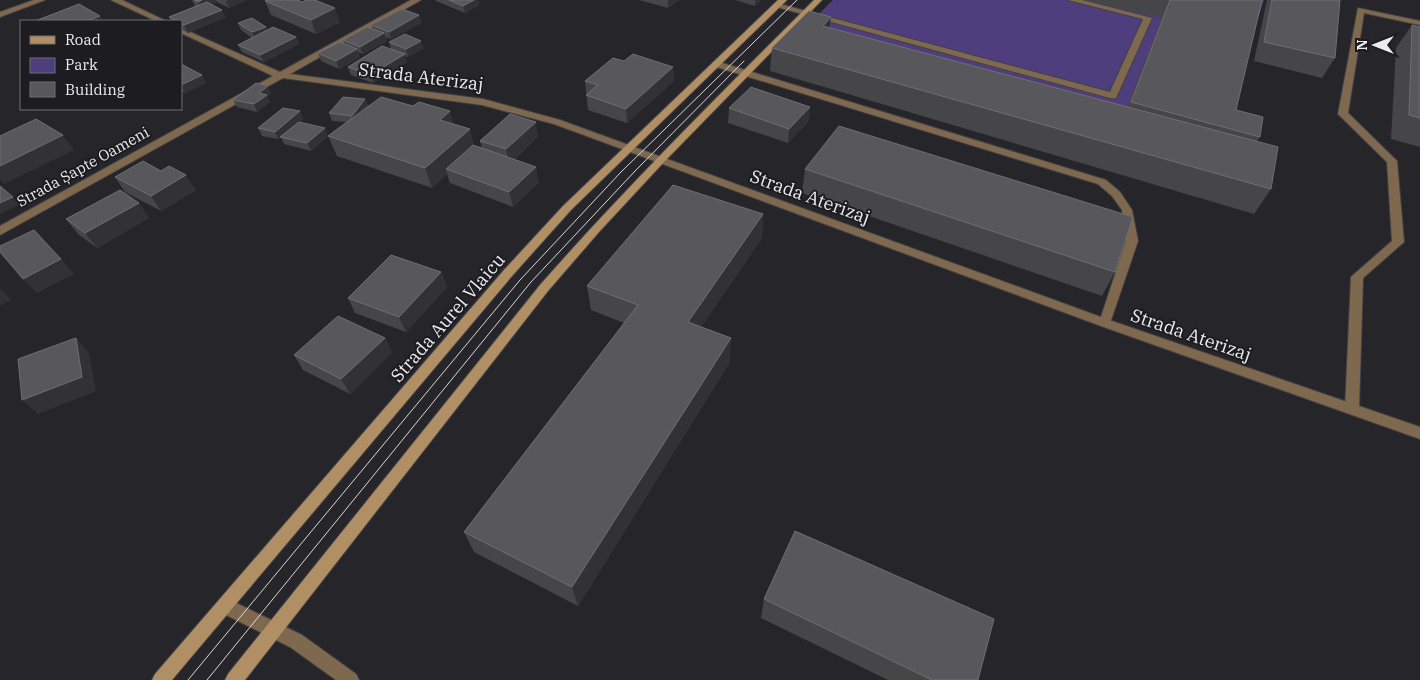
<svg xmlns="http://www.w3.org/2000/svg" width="1420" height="680" viewBox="0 0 1420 680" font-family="'IBM Plex Serif',serif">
<rect width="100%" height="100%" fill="#26252a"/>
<!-- green -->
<path fill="#4e3e7d" d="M833,0H1264L1219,134L1248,209L770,63Z"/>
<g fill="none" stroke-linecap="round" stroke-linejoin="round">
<!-- service casing -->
<g stroke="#424146" stroke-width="2">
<g id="service">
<path d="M1068,0H1082L1152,18L1116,98H1110L773,6L780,4L1110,92L1143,19Z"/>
<path d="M1358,8L1420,21V25L1364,13L1348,113L1397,161L1404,242L1363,278L1359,409L1357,413L1352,414L1347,413L1345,409L1351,277L1392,241L1387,162L1338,114Z"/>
<path d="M716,61L1106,180L1120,192L1132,210L1138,241L1109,326H1101L1099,323L1126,241L1122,210L1112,196L1098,184L713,66V62Z"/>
</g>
</g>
<!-- minor casing -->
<g stroke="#424146" stroke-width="2">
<g id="minor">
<path d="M34,0H45L0,17V12Z"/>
<path d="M111,0H122L166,21H156Z"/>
<path d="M411,0H421L290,74L483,99L560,120L1109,320L1420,427V439L1101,326L554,124L482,105L283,78L0,235V226L273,76L181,33V28L280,72Z"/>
<path d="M226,598L302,635L356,674L359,680H336L290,647L220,612L218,606L220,600Z"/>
</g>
</g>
<!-- secondary casing -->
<g stroke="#424146" stroke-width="2">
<g id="secondary">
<path d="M778,0H787L571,210L512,276L172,680H152L155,674L504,270L563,206Z"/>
<path d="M814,0H822L664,162L599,232L548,291L245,680H225L228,674L540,285C627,186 721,93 814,0Z"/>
</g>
</g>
<!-- service -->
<use href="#service" fill="#7e694f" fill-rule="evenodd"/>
<!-- minor -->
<use href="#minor" fill="#7e694f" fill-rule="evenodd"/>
<!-- secondary -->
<use href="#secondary" fill="#b08f64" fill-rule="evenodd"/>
<!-- tram -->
<g stroke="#d7d7db" stroke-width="1">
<path d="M188,680L520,280L621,172L797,0"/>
<path d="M207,680L531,282L636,170L744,61"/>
</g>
</g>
<!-- wall -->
<g fill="#464649">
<path d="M192,0H247L229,8L217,2L212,4L226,17L188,33L181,29V21H172L169,17L195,6Z"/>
<path d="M435,0H478L479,5L465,13L436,1Z"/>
<path d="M639,0H679L668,8Z"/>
<path d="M735,0H761L755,6Z"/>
<path d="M1085,0H1262L1236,110L1260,137L1257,141L1271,189L1254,214L770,71L772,48L830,28L1127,107L1162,18Z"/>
<path d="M1267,0H1340L1335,58L1322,78L1254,61Z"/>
<path d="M265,1L340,22L316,34L271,15Z"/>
<path d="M419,15L421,23L391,39L386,37L387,41L363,54L358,52L360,57L339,69L321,61L318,53L344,44L343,40L373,29L371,25Z"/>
<path d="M238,23L296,37L299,44L264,62L242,52L238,45L252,38L241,30Z"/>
<path d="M1412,25L1420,27V147L1391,139L1396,48Z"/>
<path d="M389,42L424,48L408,57L405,56L407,62L373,83L351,75L348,67L391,49Z"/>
<path d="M624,61L673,67L674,81L627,123L588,110L585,81Z"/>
<path d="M181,64L206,83L185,93L181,91Z"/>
<path d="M271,94L267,97L270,102L257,112L237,107L233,100Z"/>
<path d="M365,99L368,106L454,124L474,146L482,148L480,141L538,136L514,160L539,182L513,207L450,183L447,174L432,188L337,156L328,136L346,122L332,121L329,113Z"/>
<path d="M729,108L809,121L788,143L728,123Z"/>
<path d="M300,111L303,119L299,122L328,136L311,151L284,144L281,137L278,139L262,136L258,128Z"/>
<path d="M805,169L1115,272L1102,296L802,193Z"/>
<path d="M115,177L196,190L161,211L125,192Z"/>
<path d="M139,203L149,218L97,248L78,234L66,219Z"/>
<path d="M763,214L762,238L701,327L730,362L578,606L474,552L464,532L624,323L591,310L587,286Z"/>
<path d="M441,272L447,287L406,332L355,313L348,298Z"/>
<path d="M385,338L392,352L350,394L303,370L294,355Z"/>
<path d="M764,599L978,680H888L761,618Z"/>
</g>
<!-- shaded-wall -->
<g fill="#323135">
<path d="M202,0H216L217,2L201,9L198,2Z"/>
<path d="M228,0H247L229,8L226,1Z"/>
<path d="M471,0H478L479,5L465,13L463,6Z"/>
<path d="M668,0H679L668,8Z"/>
<path d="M755,0H761L755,6Z"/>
<path d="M335,8L340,22L316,34L311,20Z"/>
<path d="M222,10L226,17L188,33L184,25Z"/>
<path d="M419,15L421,23L391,39L389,32Z"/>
<path d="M100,16L103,21H87Z"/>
<path d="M831,17L828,40L823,26Z"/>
<path d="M266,27L269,34L255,40L252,32Z"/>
<path d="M384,33L387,41L363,54L360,47Z"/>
<path d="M296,37L299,44L264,62L260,55Z"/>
<path d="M421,41L424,48L408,57L406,49Z"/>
<path d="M357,49L360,57L339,69L336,61Z"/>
<path d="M405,54L407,62L373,83L370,75Z"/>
<path d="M673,67L674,81L627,123L626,109Z"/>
<path d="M202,75L206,83L185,93L181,86V85Z"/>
<path d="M268,86L271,94L267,97L270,102L257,112L254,104L259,93Z"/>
<path d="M365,99L368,107L355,123L352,116Z"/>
<path d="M810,107L809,121L788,143L789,129Z"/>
<path d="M300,111L303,119L278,139L275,132Z"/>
<path d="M450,111L456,131L440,120Z"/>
<path d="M536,122L538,136L510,164L506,149Z"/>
<path d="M325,128L328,136L311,151L307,143Z"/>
<path d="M470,129L475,149L446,169L447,174L432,188L425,168Z"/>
<path d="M63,135L74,150L4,184L0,179V166Z"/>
<path d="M536,167L539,182L513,207L509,192Z"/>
<path d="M186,175L196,190L161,211L151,196Z"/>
<path d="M13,197L19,205L0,214V203Z"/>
<path d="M139,203L149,218L97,248L85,233Z"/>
<path d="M763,214L762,238L688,346V322Z"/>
<path d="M61,259L74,274L37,293L23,279Z"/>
<path d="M441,272L447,287L406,332L399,317Z"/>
<path d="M0,288L11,300L0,306Z"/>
<path d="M76,338L89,353L96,391L38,414L22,400Z"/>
<path d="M385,338L392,352L350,394L341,379Z"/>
<path d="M731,338L730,362L578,606L572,587Z"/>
</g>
<!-- building -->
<g fill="#58575b" stroke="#6f6f72">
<path d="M194,0H202L198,2Z"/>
<path d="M267,0H297L302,2L306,0H315L335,8L311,20L265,1Z"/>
<path d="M449,0H474L463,6Z"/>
<path d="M1170,0H1262L1236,110L1263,117L1260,137L1131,102Z"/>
<path d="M1272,0H1340L1335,58L1264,42Z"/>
<path d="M207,2L222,10L184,25L181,24V21H177L169,17Z"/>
<path d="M79,4L100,16L87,21H35Z"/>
<path d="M402,9L419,15L389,32L371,25Z"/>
<path d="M809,11L831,17L823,26L1278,147L1271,189L772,48Z"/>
<path d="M252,18L266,27L252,32L238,23Z"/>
<path d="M1412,25L1420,27V118L1409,115Z"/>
<path d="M273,27L296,37L260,55L238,45Z"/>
<path d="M367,27L384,33L360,47L343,40Z"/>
<path d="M405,34L421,41L406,49L389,42Z"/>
<path d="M340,42L357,49L336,61L318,53Z"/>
<path d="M382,46L405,54L370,75L348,67Z"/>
<path d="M633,54L673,67L626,109L586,95L598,85L585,81L613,58L624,61Z"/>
<path d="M181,64L202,75L181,85Z"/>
<path d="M256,83L268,86L259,93L267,95L254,104L233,100Z"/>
<path d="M751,87L810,107L789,129L729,108Z"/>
<path d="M343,97L365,99L352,116L329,113Z"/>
<path d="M381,97L413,106L419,102L450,111L440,120L470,129L425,168L328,136Z"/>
<path d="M283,108L300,111L275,132L258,128Z"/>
<path d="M510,114L536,122L506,149L480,141Z"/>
<path d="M36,119L63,135L0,166V136Z"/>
<path d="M299,122L325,128L307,143L280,137Z"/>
<path d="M839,126L1133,217L1115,272L805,169Z"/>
<path d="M473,145L536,167L509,192L446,169Z"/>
<path d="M143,161L161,171L169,166L186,175L151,196L115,177Z"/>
<path d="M673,185L763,214L688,322L731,338L572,587L464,532L638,305L587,286Z"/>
<path d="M0,186L13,197L0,203Z"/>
<path d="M120,190L139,203L85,233L66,219Z"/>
<path d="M34,230L61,259L23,279L0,252V246Z"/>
<path d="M391,255L441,272L399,317L348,298Z"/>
<path d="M338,316L385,338L341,379L294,355Z"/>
<path d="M76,338L82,377L22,400L18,359Z"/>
<path d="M795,531L994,619L978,680H932L764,599Z"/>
</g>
<g text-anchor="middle" stroke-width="4" stroke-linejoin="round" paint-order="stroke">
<!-- far-street labels -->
<g font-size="15" fill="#ececef" stroke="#1d1c20">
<text transform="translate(83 167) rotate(-29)" y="5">Strada Șapte Oameni</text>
</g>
<!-- street labels -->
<g font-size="18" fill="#ececef" stroke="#1d1c20">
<text transform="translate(421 77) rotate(7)" y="6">Strada Aterizaj</text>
<text transform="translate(810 197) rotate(20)" y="6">Strada Aterizaj</text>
<text transform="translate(448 318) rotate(-49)" y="6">Strada Aurel Vlaicu</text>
<text transform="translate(1191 335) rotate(19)" y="6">Strada Aterizaj</text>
</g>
</g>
<!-- legend -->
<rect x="20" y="20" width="162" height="90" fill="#1d1c20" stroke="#706f73"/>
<rect x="30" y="36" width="25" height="8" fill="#b08f64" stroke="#706f73"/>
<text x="65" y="45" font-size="15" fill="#ececef">Road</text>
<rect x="30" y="58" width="25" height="15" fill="#4e3e7d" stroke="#706f73"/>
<text x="65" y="70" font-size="15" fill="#ececef">Park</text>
<rect x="30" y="82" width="25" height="15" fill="#58575b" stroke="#706f73"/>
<text x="65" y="95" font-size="15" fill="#ececef">Building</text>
<!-- north arrow -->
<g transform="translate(1375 45) rotate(270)" stroke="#1d1c20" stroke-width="4" paint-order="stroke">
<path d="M0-4L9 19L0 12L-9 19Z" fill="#ececef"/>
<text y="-8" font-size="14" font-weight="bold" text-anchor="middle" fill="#ececef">N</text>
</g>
</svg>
